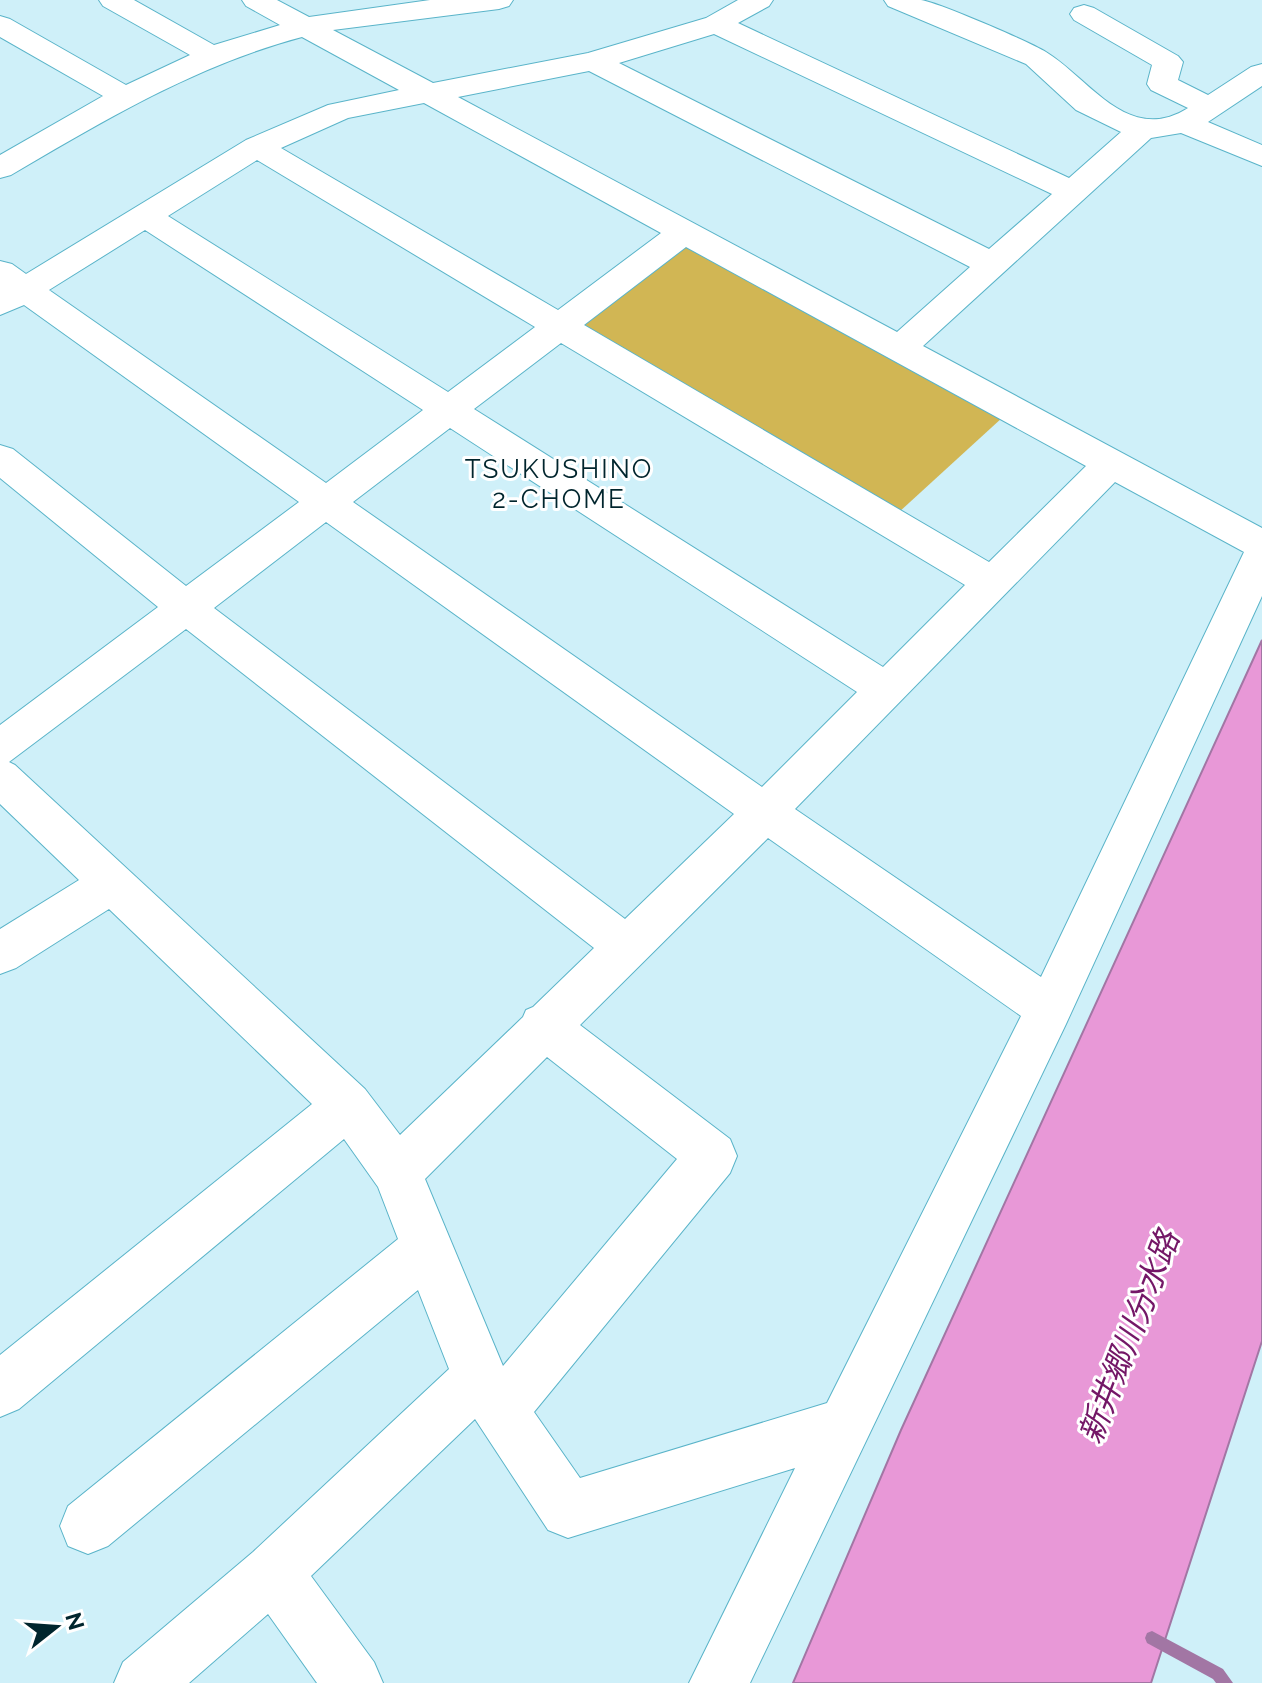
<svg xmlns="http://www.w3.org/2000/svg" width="1262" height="1683" viewBox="0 0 1262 1683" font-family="Raleway,'Noto Sans JP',sans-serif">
<rect width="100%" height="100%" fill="#cff0f9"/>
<!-- green -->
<path fill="#d1b654" d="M685,244L1003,417L898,513L582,325Z"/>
<!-- water -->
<path fill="#e898d7" stroke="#a276a4" stroke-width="2" d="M1262,640V1341L1151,1683H793L901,1430Z"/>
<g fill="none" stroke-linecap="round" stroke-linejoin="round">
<!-- stream -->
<path fill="#a276a4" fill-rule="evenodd" d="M1152,1631L1223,1669L1233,1683H1216L1213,1679L1147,1643L1145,1638L1147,1633Z"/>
<!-- minor casing -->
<g stroke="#5ab4c9" stroke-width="2">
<path id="minor" d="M99,0H134L214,45L280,25L246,6L242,0H277L309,17L430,0H513L509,6L499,9L333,30L433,83L588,53L706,18L738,0H773L769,6L738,23L1069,178L1121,132L1076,110L1026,64L888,6L884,0C896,0 909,0 921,0C937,2 1030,42 1046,52C1089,78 1128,146 1188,108L1151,90L1147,84L1152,65L1074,20L1070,14L1074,8L1084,5L1094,8L1178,56L1183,62L1178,80L1208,95L1251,67L1262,64V86L1208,122L1262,145V166L1181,133L1151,138L923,346L1262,528V596L1066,1024L750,1683H689L795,1468L568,1538L548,1530L475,1419L311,1576L374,1662L383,1683H317L268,1614L189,1683H114L123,1662L253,1552L449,1369L418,1290L108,1546L88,1554L68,1546L60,1526L68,1506L398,1239L378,1187L344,1139L19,1409L0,1417V1355L312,1104L109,909L16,968L0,974V929L79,880L0,804V725L158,607L0,478V445L13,449L186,586L299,502L24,305L0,315V261L12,264L26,274L246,140L328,105L399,90L302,37C197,65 104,120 11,175L0,178V155L103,96L0,37V16L10,19L126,85L190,55L103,6ZM714,34L1052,194L989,249L619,63ZM589,71L970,267L897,332L458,97ZM424,103L661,233L558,310L281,148L348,118ZM257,160L535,327L448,392L168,216ZM145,230L423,410L326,483L49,290ZM686,247L1086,466L989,562L584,325ZM561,343L965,585L883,667L474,409ZM450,428L857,692L762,787L353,502ZM1115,482L1244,552L1041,977L795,809ZM326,522L734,814L625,919L214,608ZM186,629L594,948L533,1007L526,1010L523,1017L400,1135L365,1089L15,765L9,762ZM768,838L1021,1016L827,1403L580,1478L534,1412L730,1173L737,1156L730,1139L580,1025ZM547,1057L677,1159L503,1366L425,1179Z"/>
</g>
<!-- minor -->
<use href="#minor" fill="#fff" fill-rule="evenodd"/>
</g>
<g text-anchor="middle" stroke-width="6" stroke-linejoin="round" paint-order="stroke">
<!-- neighbourhood labels -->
<g font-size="26" letter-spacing="2" fill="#00252d" stroke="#fff">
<text x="559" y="478">TSUKUSHINO<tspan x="559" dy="30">2-CHOME</tspan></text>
</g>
<!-- near-water labels -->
<g font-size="32" font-style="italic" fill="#741767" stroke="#fff">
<text transform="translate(1129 1337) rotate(-69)" y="11">新井郷川分水路</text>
</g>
</g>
<!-- north arrow -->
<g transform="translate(56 1627) rotate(73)" stroke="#ffffff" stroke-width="6" paint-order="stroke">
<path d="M0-6L14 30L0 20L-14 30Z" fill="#00252d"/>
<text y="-12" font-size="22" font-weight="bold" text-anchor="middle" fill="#00252d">N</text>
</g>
</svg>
